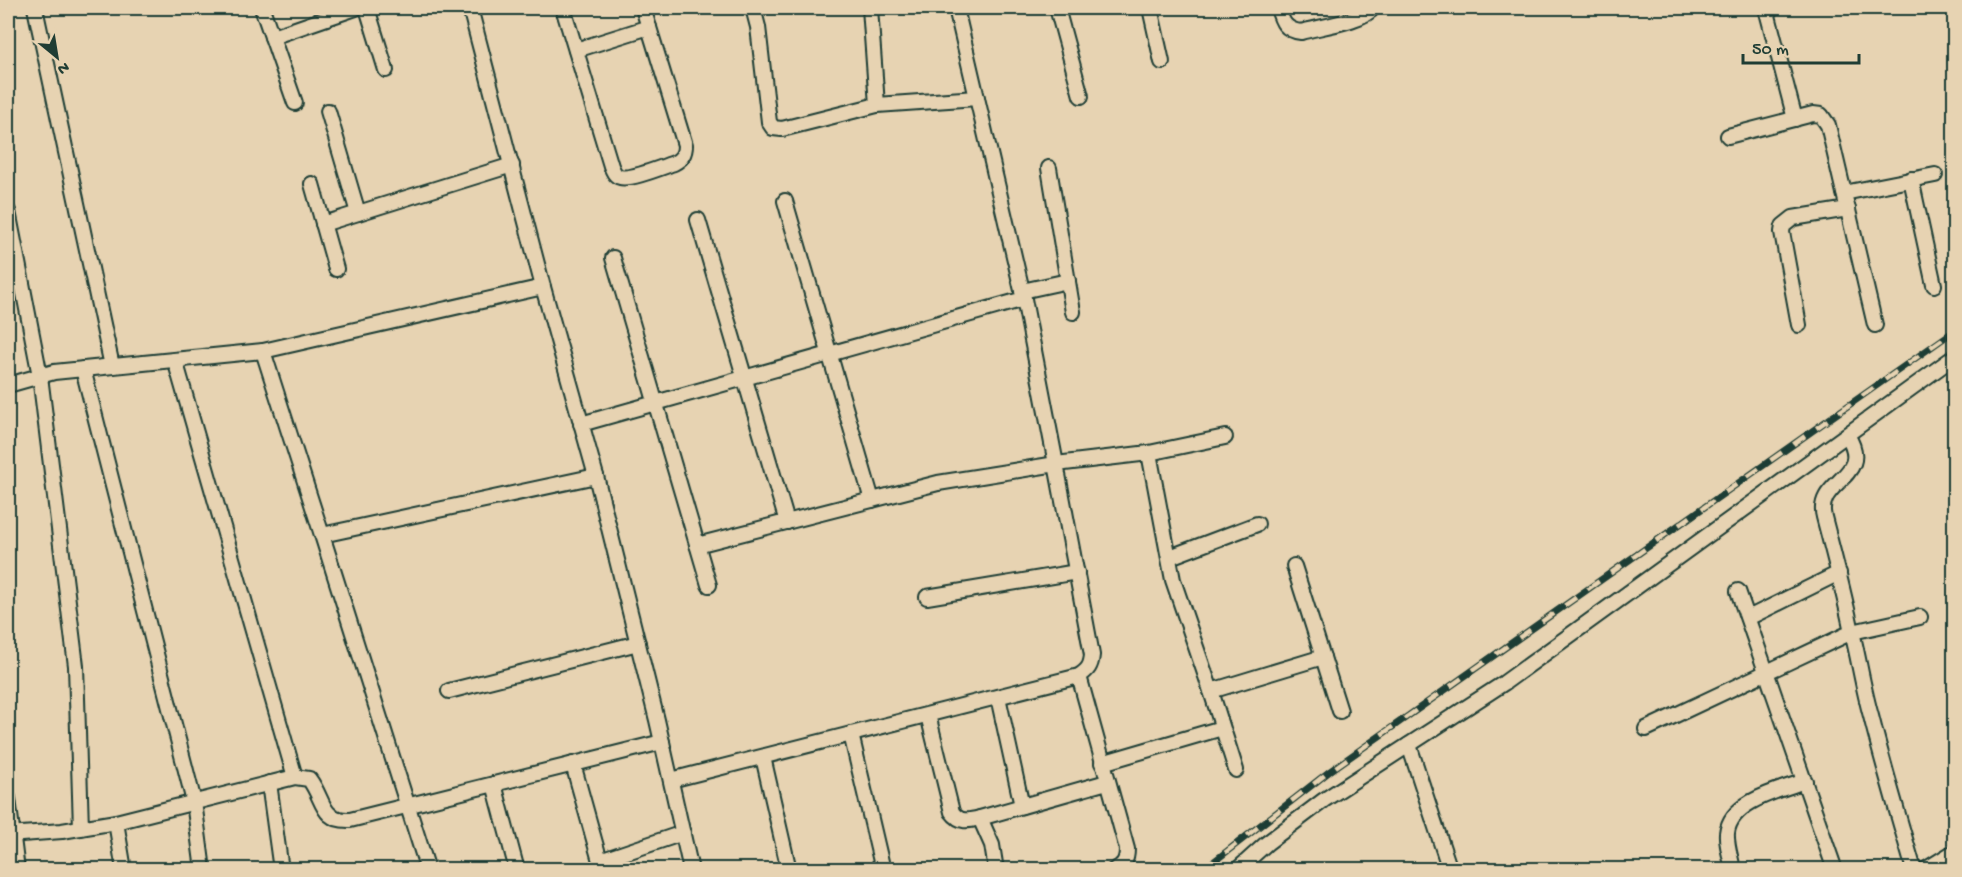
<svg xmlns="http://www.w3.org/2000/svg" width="1962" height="877" viewBox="0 0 1962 877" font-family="'Gochi Hand',sans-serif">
<rect width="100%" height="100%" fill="#e7d3b2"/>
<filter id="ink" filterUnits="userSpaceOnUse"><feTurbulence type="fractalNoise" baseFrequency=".0167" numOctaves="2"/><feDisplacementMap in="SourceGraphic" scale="12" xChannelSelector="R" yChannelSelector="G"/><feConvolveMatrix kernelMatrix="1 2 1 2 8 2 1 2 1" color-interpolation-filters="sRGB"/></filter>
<g filter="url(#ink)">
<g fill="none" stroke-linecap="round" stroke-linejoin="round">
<!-- minor casing -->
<g stroke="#1f3d34" stroke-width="18">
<g id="minor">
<path d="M35,8L112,366"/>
<path d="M262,8L295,103"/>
<path d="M367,8L386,70"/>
<path d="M470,8L543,287L596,476L657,720L691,870"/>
<path d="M563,8L611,166C613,171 615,176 620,177C631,180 662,167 674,163C682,159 685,154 685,145L643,8"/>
<path d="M753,8L758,27L769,122L773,128L782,129L877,105L870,8"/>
<path d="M1057,8L1081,96"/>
<path d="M1150,8L1162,62"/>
<path d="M1278,8C1282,22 1285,30 1301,32C1318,27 1364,21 1373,8"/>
<path d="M1766,8L1795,119"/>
<path d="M272,37L356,8"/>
<path d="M576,50L649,27"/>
<path d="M877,105L977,98"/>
<path d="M328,111L358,213"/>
<path d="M1728,136L1813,114L1821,115L1828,125L1875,325"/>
<path d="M1049,168L1073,312"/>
<path d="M1911,179L1934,285"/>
<path d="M312,184L336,269"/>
<path d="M1844,193L1935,175"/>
<path d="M785,201L872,500"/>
<path d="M8,211L40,376L76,666L81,828"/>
<path d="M698,220L787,522"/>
<path d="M323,224L512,165"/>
<path d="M613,258L709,585"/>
<path d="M1022,291L1068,281"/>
<path d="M1024,299L1056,464L1149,453L1173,580L1211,691L1323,657"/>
<path d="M1799,325L1782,232L1783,226L1793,218L1848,209"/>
<path d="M263,351L322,535L596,476"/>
<path d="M175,360L295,777"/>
<path d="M83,369L194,802L203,870"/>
<path d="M8,385L54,372L263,351L543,287"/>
<path d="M581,424L1024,299L956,8"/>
<path d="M1847,435C1875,478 1814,480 1824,517C1834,555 1844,593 1852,632C1859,660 1863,688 1871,716C1884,768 1899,818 1914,870"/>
<path d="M1149,453L1225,437"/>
<path d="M322,535L428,870"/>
<path d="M1170,557L1257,524"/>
<path d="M1294,566L1340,711"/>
<path d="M1738,591L1835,870"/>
<path d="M927,597L1077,572"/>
<path d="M1748,618L1839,573"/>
<path d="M1079,676L1127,849C1127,860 1124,866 1114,870"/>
<path d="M449,691L638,643"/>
<path d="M1211,691L1236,770"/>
<path d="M998,697L1022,806"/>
<path d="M928,715L952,812C960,823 968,821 980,818L992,845L996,870"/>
<path d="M1646,729L1852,632L1920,617"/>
<path d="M851,734L883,870"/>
<path d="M1409,745L1450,870"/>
<path d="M763,757L789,870"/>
<path d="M1102,763L1222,728"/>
<path d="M573,764L600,861L683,833"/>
<path d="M671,780L1079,676C1088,670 1091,666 1092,655L1056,464L938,483L697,545"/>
<path d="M269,783L281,870"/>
<path d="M494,784L517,870"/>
<path d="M8,798L17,870"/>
<path d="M980,818L1107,782"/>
<path d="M116,822L124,870"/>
<path d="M8,835L62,831L116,822L295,777L309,779C325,800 320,821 350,820L662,742"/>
<path d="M1237,870L1267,843L1324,800L1504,683L1954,357"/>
<path d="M1733,870C1731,858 1726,844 1727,833C1730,801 1780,790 1805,781"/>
<path d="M1925,870L1954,852"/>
</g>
</g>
<!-- minor -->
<use href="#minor" stroke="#e7d3b2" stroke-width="14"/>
<!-- rail casing -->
<g stroke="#1f3d34" stroke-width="7">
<path id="rail" d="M1203,870L1330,771L1954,331"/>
</g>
<!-- rail -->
<use href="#rail" stroke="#e7d3b2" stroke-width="4.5" stroke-dasharray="14" stroke-linecap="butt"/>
</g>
</g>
<!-- margin -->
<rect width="1962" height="877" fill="none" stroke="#e7d3b2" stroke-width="30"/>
<rect x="15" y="15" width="1932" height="847" fill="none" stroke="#1f3d34" stroke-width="2" filter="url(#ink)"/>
<!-- north arrow -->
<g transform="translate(57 57) rotate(150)" stroke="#e7d3b2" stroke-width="4.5" paint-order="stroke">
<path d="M0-4.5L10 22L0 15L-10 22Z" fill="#1f3d34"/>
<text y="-9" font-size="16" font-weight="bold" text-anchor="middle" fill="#1f3d34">N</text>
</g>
<!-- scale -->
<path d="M1743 54v9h116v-9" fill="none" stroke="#1f3d34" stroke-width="3"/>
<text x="1752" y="54" font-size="18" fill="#1f3d34" stroke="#e7d3b2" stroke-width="4.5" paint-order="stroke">50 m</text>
</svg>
